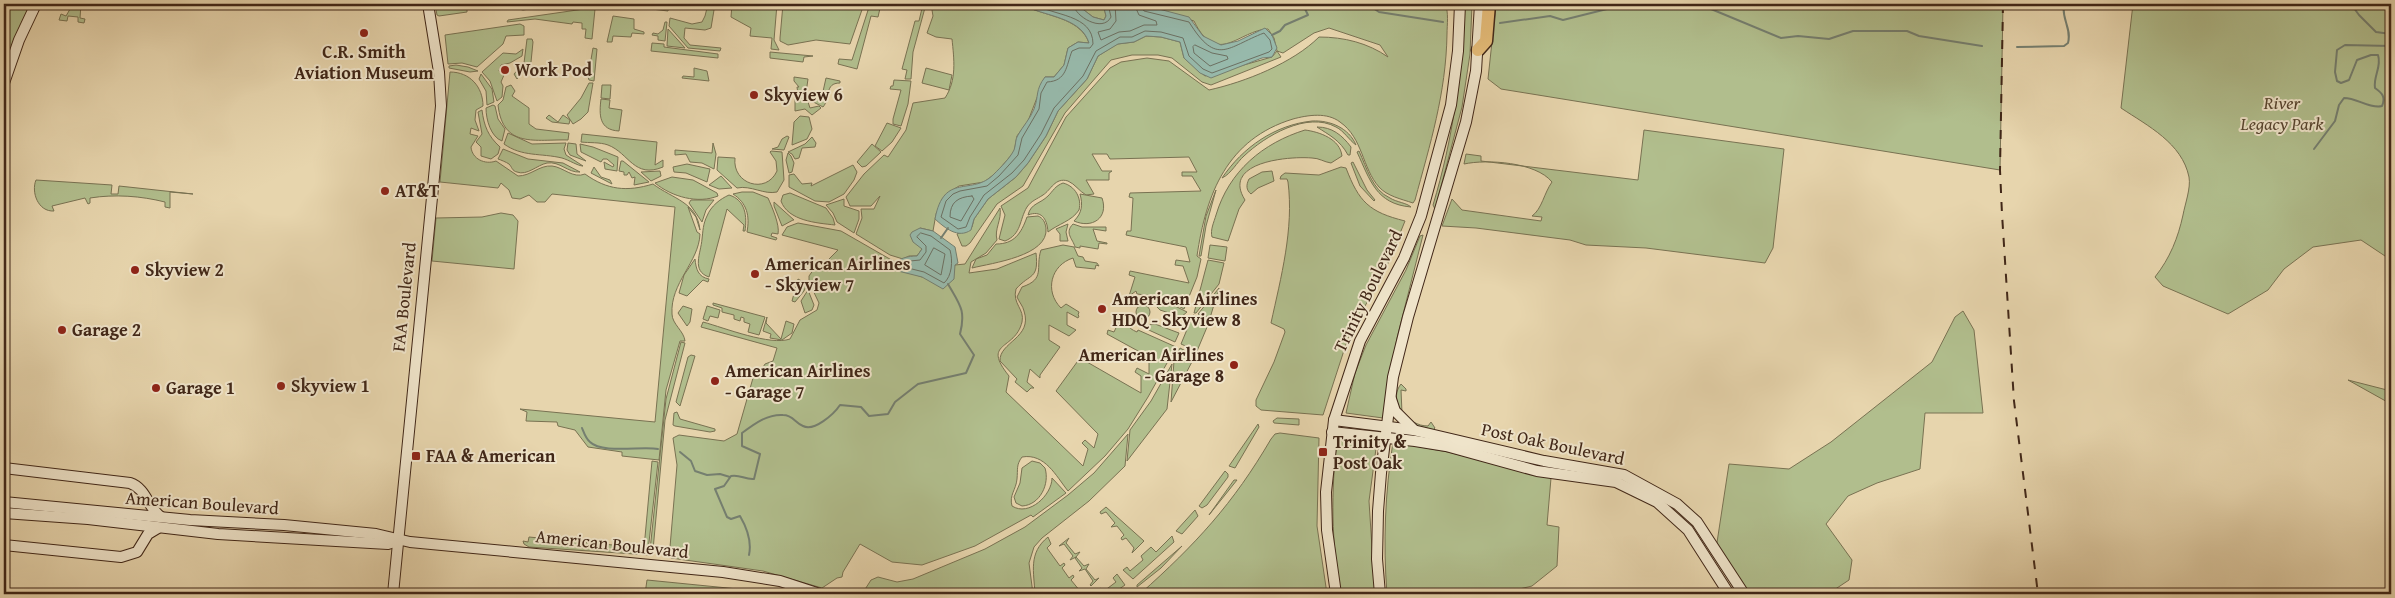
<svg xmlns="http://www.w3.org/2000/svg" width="2395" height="598" viewBox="0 0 2395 598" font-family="'Gentium Book Plus',serif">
<rect width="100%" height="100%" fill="#e7d5ad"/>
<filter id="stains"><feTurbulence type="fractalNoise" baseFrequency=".004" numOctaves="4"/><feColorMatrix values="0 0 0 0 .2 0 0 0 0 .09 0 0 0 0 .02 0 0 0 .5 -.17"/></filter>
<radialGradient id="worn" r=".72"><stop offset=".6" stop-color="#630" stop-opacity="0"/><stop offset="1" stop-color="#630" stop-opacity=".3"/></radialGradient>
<!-- green -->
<g fill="#b1be8d" stroke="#797252">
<path d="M4,4H34L4,70Z"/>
<path d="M73,4H81L80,18L85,19L84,23L78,22V17L68,16L67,21L59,20L61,14L66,16Z"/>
<path d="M435,4H467V12L439,16L437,15Z"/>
<path d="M518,4H562L523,10L519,9Z"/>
<path d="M642,4H669L668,11L643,8Z"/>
<path d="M708,4H715L711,28L705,30L685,28L684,38L690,45L721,48L720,51L688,48L669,26L670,18L692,24L702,22L705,16Z"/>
<path d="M732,4H777L774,40L779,50L771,49L772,38L750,36L751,28L731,17Z"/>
<path d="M783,4H864L850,44L816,40L788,45L780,41V38Z"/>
<path d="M870,4H881L878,17L871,16L857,69L838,64L839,59L852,60Z"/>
<path d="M923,4H926L913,52L911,79H905L907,70L902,69L915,21H919Z"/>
<path d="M931,4H1028L1032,9C1053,17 1081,20 1089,43L1078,42L1068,48L1064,65L1054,77H1045L1028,121L1017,136L1014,152L996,173L984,182L959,186L946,194L936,214L933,231L920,228L922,249L917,256H909L903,259L890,255L856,234L862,218L861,209H874L880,196L871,206H850L846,197L864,174L884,155L888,157L906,130L913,103L945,98C957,80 954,59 952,39L936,37L927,33L933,16Z"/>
<path d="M1076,4H1103L1106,16L1104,20L1093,17Z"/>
<path d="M1140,4H1445C1449,12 1447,25 1447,34C1446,94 1430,144 1415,200L1413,203C1401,199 1387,196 1379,187C1362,168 1363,138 1340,122C1327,112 1308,115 1293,119C1227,139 1206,194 1197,256L1201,259L1197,277L1184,309L1162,297L1137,294L1136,291L1129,296L1135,277L1129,275L1130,271L1189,283L1183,266L1175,265L1176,260L1190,262L1186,247L1126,235L1127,231H1131L1133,198L1129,197L1130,193L1201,191L1192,176H1182V172H1197L1189,157L1110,159L1107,154H1092L1102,171H1112L1109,173V180H1086L1094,194L1086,195C1079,191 1075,184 1068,181C1055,177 1051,190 1043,195C1037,199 1031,201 1027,207C1019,220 1022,234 1005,241L999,239L1005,215L1001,206L1028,188L1066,117L1110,68L1121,62L1147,58L1169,61L1209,90C1245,82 1293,63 1319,37C1344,37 1368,43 1388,57L1380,45L1329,28L1314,33L1283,53L1277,51L1281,57L1211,85L1202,82L1172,58L1158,55H1132L1111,60L1065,113L1023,186L997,204L970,243L966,246H962L957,234L972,227L974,219L988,199L1016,177L1028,163L1046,136L1058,111L1087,79L1098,56L1117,44L1134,42L1146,36L1161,37L1180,42L1184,58L1205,76L1272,57L1277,51L1274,38L1268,29C1239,30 1217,68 1194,21Z"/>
<path d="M1464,4H1472L1470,54L1462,107L1435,209L1433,205C1453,139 1462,73 1464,4Z"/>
<path d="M1496,4H2003L2000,170L1501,89L1488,79Z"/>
<path d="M2133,4H2391V260L2361,240L2313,247L2284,269L2268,290L2228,314L2163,286L2155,277C2170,258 2178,238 2183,215C2185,204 2191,188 2189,177C2182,143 2148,126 2121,108Z"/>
<path d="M584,9H595L592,39L585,38L586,29H582V23L573,22L572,24L535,19L507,22L508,20Z"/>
<path d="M613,16L634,19V29L644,32V34L632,33L631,37L613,36L612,42H607Z"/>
<path d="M665,22H667L665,41L658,40V36L652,35L653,33L658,34L663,30Z"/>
<path d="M520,24L524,26V35L506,36L503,44L477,67L462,63L448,64L445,35Z"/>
<path d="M668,29L685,48L667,46Z"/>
<path d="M527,39H532L533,42L531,62L517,79L514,74L524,63Z"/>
<path d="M652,43L664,44V47L718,54V58L651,51Z"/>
<path d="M593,48L597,49L594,81L589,80L588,77Z"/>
<path d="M523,49L522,56L510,63L501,65L499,71L504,75L501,82L503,86L502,97L497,101L490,81L482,72L503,53L516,54Z"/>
<path d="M770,52L813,56L804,57L803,62L770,58Z"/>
<path d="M456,65L468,67L478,71L470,72L449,68V66Z"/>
<path d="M694,68L707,71L709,81L682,78L683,76L694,77Z"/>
<path d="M926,68L952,75L949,90L922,83Z"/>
<path d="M450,72C470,72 483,87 483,106L476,110L475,120L479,131L471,128L470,134L478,136L471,147C472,159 485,165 496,161L518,176C531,176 539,165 552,166C563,167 573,179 585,174C607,190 627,192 653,184C673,199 697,202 700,230L696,217L688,207L697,232L700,234C699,262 670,283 672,314C672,324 684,331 685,341H680L666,390L659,460L622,456V452L588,447L575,430L558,426L557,422L526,421L527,412L520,409L655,422L675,207L552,194L545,202H537L529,195L520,199L512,198L509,190L501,183L498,188L440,182Z"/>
<path d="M481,74L492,89L494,102L487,105L486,91L479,79Z"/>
<path d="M794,77L808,79L806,93L822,96L826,78L840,81V83C824,83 831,98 823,107L798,94L797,87H799L794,81Z"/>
<path d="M894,80L911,81L908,104L901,126L893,124V119L901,90L890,89L891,86H893Z"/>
<path d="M589,83H593L588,112L581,119L573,124L567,115L581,98Z"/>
<path d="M511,85L515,91L512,96L529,108V124L536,129L569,133L568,140C536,139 503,149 498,105L503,100L506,87Z"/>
<path d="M602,85H611L610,99L601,98Z"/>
<path d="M798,95L807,99L810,108L819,106L821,108L812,115L805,109L795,111V98Z"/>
<path d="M601,99L610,100L609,108L622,110L619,131C599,130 599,115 601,99Z"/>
<path d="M493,105L495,106L498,119L505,129L502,141C491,137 486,120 486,108Z"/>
<path d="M482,110C484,126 488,136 500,147L498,154L491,159L481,156V147L476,142L482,134L478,112Z"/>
<path d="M549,115L558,122L563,115L570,120L569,124L552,122L546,118Z"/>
<path d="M800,116L809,117L812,129L807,139L792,145L794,122Z"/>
<path d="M1312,121C1330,120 1349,128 1356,145C1349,140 1344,131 1336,127C1307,111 1265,136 1244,156C1237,162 1231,174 1222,178C1243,147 1275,125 1312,121Z"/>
<path d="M887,123L901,128L892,142L882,151L875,146Z"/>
<path d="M1317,127C1332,127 1342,135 1351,147L1350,155H1348C1340,140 1329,135 1317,127Z"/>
<path d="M1305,130C1320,132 1340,139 1342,156L1331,163C1324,162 1319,158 1312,158C1288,156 1221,162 1245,200L1239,209L1228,241L1212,237C1210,230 1214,222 1216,215C1229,171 1263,143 1305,130Z"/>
<path d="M1644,130L1784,149L1773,248L1765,263L1646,248L1586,245L1570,240L1476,228L1442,226L1452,199L1462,210L1541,221L1542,217L1532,216C1542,209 1544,193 1552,182C1536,162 1487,159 1464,164L1466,154L1481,156V161L1638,180Z"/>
<path d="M508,133L532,144L566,143L564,149L566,155L583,166C578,166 569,160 562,158C541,153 522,157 504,144Z"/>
<path d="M582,134L657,142L655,165L663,160V167C634,179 629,153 608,145C600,142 589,143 581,142Z"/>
<path d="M787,136L789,137L784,150L772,149L778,147L782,139Z"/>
<path d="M812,137L816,143L815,147L802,148L799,158L795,159L792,154L788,152L805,144Z"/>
<path d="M568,143L576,144L577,154L586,161L570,155L567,150Z"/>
<path d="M713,143L716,154L714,169L702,163L690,162L686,154L675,155V150L712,153Z"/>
<path d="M580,144L593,147L618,157L617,171L605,169L604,162L613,167L614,165L607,159H603L601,162L581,152Z"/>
<path d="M872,144L881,152L866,166L862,167L857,162Z"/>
<path d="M503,149L528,159L563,163L580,172C568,173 560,161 547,163C537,165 527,176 517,172C512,171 512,167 509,164C506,162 501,160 498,159Z"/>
<path d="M771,151L782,152L784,180L777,192C764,195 751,185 737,188L717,170L718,157L735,158C732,184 766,195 777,171L776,161L770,152Z"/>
<path d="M1359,151C1367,168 1372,190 1390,198C1396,202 1407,203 1411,207C1376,204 1370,180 1357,152Z"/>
<path d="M788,153L791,156L794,163L792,172L789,173L786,160Z"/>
<path d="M621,161H623L649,182L634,185L635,177L632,178L629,172L627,175H624V172L619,171Z"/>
<path d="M1353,162L1367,190L1375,200L1374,201L1360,186L1351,163Z"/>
<path d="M687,164L710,169L707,182L686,173L674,172L673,167Z"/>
<path d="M853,165L857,172L854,180L844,194L829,202L815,201L789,187V175L794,174L802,184L812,183L811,186Z"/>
<path d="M594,167L601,177L610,180L612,184L591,173Z"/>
<path d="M1341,167L1346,168C1359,202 1369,212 1405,221L1386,268L1349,335L1323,415L1261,410L1256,406V400L1274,362L1285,332L1284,329L1271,323C1281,277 1294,229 1288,182L1287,179H1280L1281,176L1285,173L1319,175Z"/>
<path d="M660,171L661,176L651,181L641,172Z"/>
<path d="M1272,171L1274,181L1258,188L1251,194C1246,190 1246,185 1249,179L1262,172Z"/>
<path d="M721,176L732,188L719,189L709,185Z"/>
<path d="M672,177L693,180L717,193L718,196C698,204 672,197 655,183Z"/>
<path d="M36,180L112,185L111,194H118L119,186L193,194L170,192V208L165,207V202C141,196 115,194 90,198V203L88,204L85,198L52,206L54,211C38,212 31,192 36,180Z"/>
<path d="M1063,183C1075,186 1082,198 1079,210C1072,221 1058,224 1048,232C1047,218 1041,210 1028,215C1031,203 1040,204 1048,196C1053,191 1055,186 1063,183Z"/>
<path d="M1216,190L1206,226L1201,256H1199L1206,216Z"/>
<path d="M742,192H753L768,198C772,207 780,225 778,234L772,233L771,236L777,238L776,240L747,232C750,216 747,203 733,194Z"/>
<path d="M790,193L826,208L833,218L835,225C817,223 788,221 781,201L783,195Z"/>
<path d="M1080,194L1102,198C1109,218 1092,229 1074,221C1082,213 1083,205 1080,194Z"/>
<path d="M729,195C746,200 747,217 745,231H743L744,225L727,209L709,277C691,271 701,253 702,239C703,231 703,224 707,216C711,206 720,199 729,195Z"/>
<path d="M844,199V206L859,211V219L854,233L837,222L833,213L826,205Z"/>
<path d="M691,200H714L706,210L702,222L689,203Z"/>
<path d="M774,202L794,220H793L782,226L774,206Z"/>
<path d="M1000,208C1002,220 994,229 997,240L986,253L971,262L969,273L997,269L1036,253C1039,280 1030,273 1016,289C1012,304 1025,309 1022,322C1015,351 981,341 1009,376L1006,392L1083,466L1088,449L1082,443L1085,440L1094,448L1098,434L1056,391L1080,358L1141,393V376L1135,372L1137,368L1149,374V357L1107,334L1108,330L1114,332L1123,313C1124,322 1127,328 1137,332L1138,330L1176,347L1148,397L1128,429L1105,456L1068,491C1056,476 1045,453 1022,457C1016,465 1018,469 1017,479C1016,490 1009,495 1012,506C1029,517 1052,495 1052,478L1066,493L1033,517L1031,515L975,546L922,565L892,562L860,544L843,572L842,577L837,578L822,588L763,571L671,558L669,554L673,553L670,552V547L677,465L673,438L679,435L724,441L737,434L753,378L760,372L765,364L773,361L777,348L701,327L703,322C725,328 770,346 790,339L800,320L817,310L819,303L809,282V276L816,266L821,267L838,250L782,235L787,227L798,223L841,231L895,262L893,266L922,277L955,265L965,264Z"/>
<path d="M501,213L513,215L518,221L514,269L432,261L436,218L482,217Z"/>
<path d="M1038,216C1043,218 1045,222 1046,228C1049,256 992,263 972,268L976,259L987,255L996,244C1014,244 1021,234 1027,217Z"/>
<path d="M1068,224L1066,232L1068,241H1060V234L1056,229Z"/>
<path d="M1073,224L1082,227H1106V231L1093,229L1097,241L1107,243V244L1099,243L1098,249L1080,246V248L1075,247C1073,239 1064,233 1073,224Z"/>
<path d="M1423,235L1397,338L1383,418L1346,413L1355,373L1366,345L1406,270L1420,236Z"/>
<path d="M1063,245L1074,247L1078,256L1083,257L1085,261L1097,263L1099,266L1096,265L1095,269L1076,267L1073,258C1051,265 1044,291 1061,308L1066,304L1079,312L1078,315L1079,316L1078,318L1067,312V325L1076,330L1069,336L1049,325V340L1060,347L1040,375V378L1030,369L1027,382L1034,388H1031L1027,392L1015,382L1017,379L1000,361C999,342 1033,338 1024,311C1023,306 1019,302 1017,297L1022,287C1046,279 1035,268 1041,250Z"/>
<path d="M1210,245L1227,247L1225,261L1208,258Z"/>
<path d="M695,259C696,269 698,277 709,279L708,282L703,280L687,296L679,293L684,275Z"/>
<path d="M1208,260L1224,263L1219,284L1196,313H1194Z"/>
<path d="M798,279L807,284L804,291L795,302L792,301Z"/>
<path d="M1219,288L1210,318L1198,314Z"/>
<path d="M808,290L814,305L812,310L805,313L801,301Z"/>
<path d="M1150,297L1163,300L1187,312L1181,317L1160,310L1149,299Z"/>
<path d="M713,303L765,317L759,335L748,332L750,324L744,322V318L741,317L740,321L734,319V315L722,312V308L713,305Z"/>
<circle cx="1143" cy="312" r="7"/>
<path d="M683,306L692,309L690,322L687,326L678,313Z"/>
<path d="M707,306L720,310L718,318L710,316L708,321L703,319Z"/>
<path d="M1963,311L1974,330L1983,413H1925L1920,469L1877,483L1848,496L1826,524L1852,560L1849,580L1828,594H1747L1716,549L1729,464L1789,469L1831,442L1932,362L1955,317Z"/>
<path d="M1193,315L1210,320L1197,351L1181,344Z"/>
<path d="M767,317L766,323L781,339L786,321L794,324L792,333L782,340L770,338L771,334L763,331Z"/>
<path d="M1155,324L1179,333L1175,342L1140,326Z"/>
<path d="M681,342L685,343L665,420L653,550H650L666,399Z"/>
<path d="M1180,348L1195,356L1171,402L1174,361Z"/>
<path d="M691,355L695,356L680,406L676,402L688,357Z"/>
<path d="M1172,364L1167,409L1127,461L1130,430L1151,401Z"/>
<path d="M2348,380L2391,391V404Z"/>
<path d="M1401,384L1406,389V391L1401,390L1402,413C1410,420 1417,426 1428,426L1431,422L1435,428L1433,430C1428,429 1422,429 1418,427C1403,419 1389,399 1401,384Z"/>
<path d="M677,412L680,419L715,429V431L710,432L675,426L673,425L674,413Z"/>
<path d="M1277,418L1299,419V425L1274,423L1273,421Z"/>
<path d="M1258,424L1259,427L1235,468L1229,466Z"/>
<path d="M1280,433L1319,438L1317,526L1327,594H1140C1196,544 1233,504 1271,439L1275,434Z"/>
<path d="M1128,434L1125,466L1089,501L1042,538L1034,547L1029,563L1033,594H862L871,580L878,577L897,582L913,579L985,549L1025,527L1068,495L1094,473Z"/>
<path d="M1340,436L1377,441L1369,501L1375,594H1341C1331,542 1331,492 1337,439Z"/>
<path d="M1393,442L1448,452L1551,478L1547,525L1559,527L1557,566L1532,586L1499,594H1387C1383,543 1385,493 1393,442Z"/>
<path d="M652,461L658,462L648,551L650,555L529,547L524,544L523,541L528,542L529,537L644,548Z"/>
<path d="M1032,461L1040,463L1045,468C1050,484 1040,505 1022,506L1016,503L1014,497L1020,483L1022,468Z"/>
<path d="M1225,471L1228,474V477L1207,505L1202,508L1199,506Z"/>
<path d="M1234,480H1237L1209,515Z"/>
<path d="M1106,507L1144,541L1132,553L1134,548L1126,538L1122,540L1121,538L1124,535L1117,526L1111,527L1115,523L1106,512L1101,514L1100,512Z"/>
<path d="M1195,510L1198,516L1182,534L1176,531Z"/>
<path d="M1172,536L1174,542L1133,579L1123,570L1127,567L1130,571L1143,560L1141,556L1151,547L1156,552Z"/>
<path d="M1048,537L1051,544L1047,548L1060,566L1064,563L1065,565L1062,568L1069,578L1073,575L1074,577L1071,580L1080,591L1084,589L1080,594H1035C1034,572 1028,553 1048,537Z"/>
<path d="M1069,538L1066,543L1075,554L1080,552L1076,557L1084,566L1089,564L1086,569L1095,580L1099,578L1091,586L1090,585L1093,581L1085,569L1079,571L1082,568L1075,558L1076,557L1070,560L1073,556L1064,544L1059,546Z"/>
<path d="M1182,546L1161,568L1137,587V585Z"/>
<path d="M1117,574L1125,585L1112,594H1100V588L1104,591L1116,582L1113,578Z"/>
<path d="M647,580L758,591L768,594H645Z"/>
</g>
<!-- water -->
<g fill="#97b9ab" stroke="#757f70">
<path d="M1028,4H1076L1093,17L1104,20L1106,16L1103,4H1140L1189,17L1203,36L1221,45L1238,41L1265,28L1272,35L1277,48L1272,57L1262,58L1211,78L1200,73L1184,58L1180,42L1161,37L1146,36L1134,42L1118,44L1098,56L1087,79L1058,111L1046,136L1028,163L1016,177L988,199L974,219L971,230C958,239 945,228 935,219C944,171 972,197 994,174C1001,167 1010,158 1014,150C1016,145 1015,139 1018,135C1023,126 1030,119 1034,109C1039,96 1035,90 1045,77H1054L1064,65L1068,48L1078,42L1089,43C1082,20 1053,17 1032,9Z"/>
<path d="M920,228L933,231L955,247L958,263L955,265L954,279L943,289L922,277L898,271L893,266C897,258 909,256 917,256L922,249L913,242L910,235L912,232Z"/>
</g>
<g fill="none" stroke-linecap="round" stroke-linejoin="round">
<!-- shore -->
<g stroke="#6c7062" stroke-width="1">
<path d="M1034,4C1053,16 1093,14 1093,44L1090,48H1079L1072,51C1066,66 1067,81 1047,82L1041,93L1039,109L1022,138L1018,155L999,176L987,186L960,191L953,194L946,201L941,217L958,229L966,227L970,217L984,195L1012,173L1024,160L1041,134L1054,108L1083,76L1096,51L1120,37H1132L1145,31L1161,32L1183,38L1189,56L1203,69L1212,73L1269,52L1272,49L1270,40L1264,33C1227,47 1217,67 1189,22L1144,11L1140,4"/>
<path d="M1073,4C1075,17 1103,33 1111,17L1108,4"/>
<path d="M1115,4L1116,21L1110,29L1098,32L1101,40L1119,32L1130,31L1144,25H1157L1156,21L1139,15L1134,4"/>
<path d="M1195,45L1212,53L1227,56L1228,59L1210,66L1194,53L1193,47Z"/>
<path d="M972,196L974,199L961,221L950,217C950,202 958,197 972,196Z"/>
<path d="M921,233L931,236L950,250C953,261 952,276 944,283L924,272L904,267L910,261L920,260L926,252V246L917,237Z"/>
<path d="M934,248L945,254L941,275L925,265Z"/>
</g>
<!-- stream -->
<g stroke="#757f70" stroke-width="2">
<path d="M1367,4L1379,12L1443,22"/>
<path d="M1699,4L1781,38L1798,36L1829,39L1853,31H1907L1919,36L1982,46"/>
<path d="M2351,4L2359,15L2376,32L2391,34"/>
<path d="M1500,23L1550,16L1563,20L1615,7L1666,4"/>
<path d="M1272,35L1280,31L1285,25L1308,15L1305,9L1306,4"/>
<path d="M2017,47L2064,46L2068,43C2072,28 2061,19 2064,4"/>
<path d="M2314,149L2335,121L2339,105L2344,98C2357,98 2370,109 2382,106C2386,97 2382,93 2375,88C2373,76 2382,67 2378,55H2371L2357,60L2349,80L2341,83L2337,81L2335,72L2337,50L2345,45L2391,46"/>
<path d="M941,238L948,228"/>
<path d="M582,428C584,433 586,439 590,442C602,454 642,446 658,449"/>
<path d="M680,452L691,461L695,471L707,475L720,474L730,477"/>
<path d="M749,555C752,541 747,528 740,516L731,519L727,517L715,489L724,486L731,476C740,474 745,480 754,479L760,454L742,446V433C754,424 767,414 783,415C793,415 795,423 803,426C814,432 834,414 840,405L861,407L869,416L888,414L895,402L918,384L966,373L974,355L960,334C966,310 960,305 948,284"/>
</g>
<!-- secondary casing -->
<g stroke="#412718" stroke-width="12">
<g id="secondary">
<path d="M4,83L19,40L36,4"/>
<path d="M1391,399L1395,411L1413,429"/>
<path d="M1334,420L1413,430L1544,461L1624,475L1677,504L1697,522L1744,594"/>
<path d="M1332,432L1415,441L1446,446L1537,471L1616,482L1657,502L1688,530L1729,594"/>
<path d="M4,468L130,483C147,489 147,507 161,517"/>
<path d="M4,502L190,520L284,525L376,534L410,542L723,572L780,581L820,594"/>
<path d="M4,513L88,519L218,534L388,544L398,541"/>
<path d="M4,545L121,557L137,552L148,534L158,528"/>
<path d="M393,594L441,106L439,72L428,4"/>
<path d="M1336,594L1327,530L1326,492L1334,420L1360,341L1404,258L1421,216L1451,105L1458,51L1460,4"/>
<path d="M1380,594L1377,559L1378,511L1381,473L1393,377L1408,317L1466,122L1476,71L1480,4"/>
</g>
</g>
<!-- highway casing -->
<g stroke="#412718" stroke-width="15">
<path id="highway" d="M1478,50L1486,41L1489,4"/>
</g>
<!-- secondary -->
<use href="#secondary" stroke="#efe4ca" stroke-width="10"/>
<!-- highway -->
<use href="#highway" stroke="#e4ba76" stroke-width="12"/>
<!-- rail -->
<path stroke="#412718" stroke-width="2" stroke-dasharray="9 9" stroke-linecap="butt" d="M2003,4L2000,170L2002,214L2014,401L2038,594"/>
</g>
<!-- markers -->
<g fill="#8f2418" stroke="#efe4ca" stroke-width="2">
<circle cx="364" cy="33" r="5"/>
<circle cx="505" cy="70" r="5"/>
<circle cx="754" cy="95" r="5"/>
<circle cx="385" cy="191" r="5"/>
<circle cx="135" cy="270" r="5"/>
<circle cx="755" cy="274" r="5"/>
<circle cx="1102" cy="309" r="5"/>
<circle cx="62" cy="330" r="5"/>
<circle cx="1234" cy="365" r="5"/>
<circle cx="715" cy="381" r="5"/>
<circle cx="281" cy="386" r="5"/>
<circle cx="156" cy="388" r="5"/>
<rect x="1318" y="447" width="10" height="10" rx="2.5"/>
<rect x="411" y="451" width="10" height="10" rx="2.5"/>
</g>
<g text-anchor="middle" stroke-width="4" stroke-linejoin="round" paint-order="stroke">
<!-- poi labels -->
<g font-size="18" font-weight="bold" fill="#412718" stroke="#efe4ca" text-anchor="start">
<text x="364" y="58" text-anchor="middle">C.R. Smith<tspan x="364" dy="21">Aviation Museum</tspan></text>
<text x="515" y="76">Work Pod</text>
<text x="764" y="101">Skyview 6</text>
<text x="395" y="197">AT&amp;T</text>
<text x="765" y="270">American Airlines<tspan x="765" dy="21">- Skyview 7</tspan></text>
<text x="145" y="276">Skyview 2</text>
<text x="1112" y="305">American Airlines<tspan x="1112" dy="21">HDQ - Skyview 8</tspan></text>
<text x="72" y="336">Garage 2</text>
<text x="1224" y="361" text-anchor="end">American Airlines<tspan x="1224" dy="21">- Garage 8</tspan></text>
<text x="725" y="377">American Airlines<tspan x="725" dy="21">- Garage 7</tspan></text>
<text x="291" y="392">Skyview 1</text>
<text x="166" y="394">Garage 1</text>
<text x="1333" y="448">Trinity &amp;<tspan x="1333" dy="21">Post Oak</tspan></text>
<text x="426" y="462">FAA &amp; American</text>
</g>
<!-- park labels -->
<g font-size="18" font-style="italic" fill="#57452f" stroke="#efe4ca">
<text x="2282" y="109">River<tspan x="2282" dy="21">Legacy Park</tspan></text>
</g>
<!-- street labels -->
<g font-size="18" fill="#412718" stroke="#efe4ca">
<text transform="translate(1368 291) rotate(-64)" y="6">Trinity Boulevard</text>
<text transform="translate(404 297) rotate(-84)" y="6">FAA Boulevard</text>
<text transform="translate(1553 444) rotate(12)" y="6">Post Oak Boulevard</text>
<text transform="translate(202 503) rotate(4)" y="6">American Boulevard</text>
<text transform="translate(612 544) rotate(6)" y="6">American Boulevard</text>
</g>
</g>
<!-- margin -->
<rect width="2395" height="598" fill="none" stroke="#e7d5ad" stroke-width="20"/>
<rect x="5" y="5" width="2385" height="588" fill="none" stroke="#412718" stroke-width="2.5"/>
<rect x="10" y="10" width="2375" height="578" fill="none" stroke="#412718"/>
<rect width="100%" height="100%" filter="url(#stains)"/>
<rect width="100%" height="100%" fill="url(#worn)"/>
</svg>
